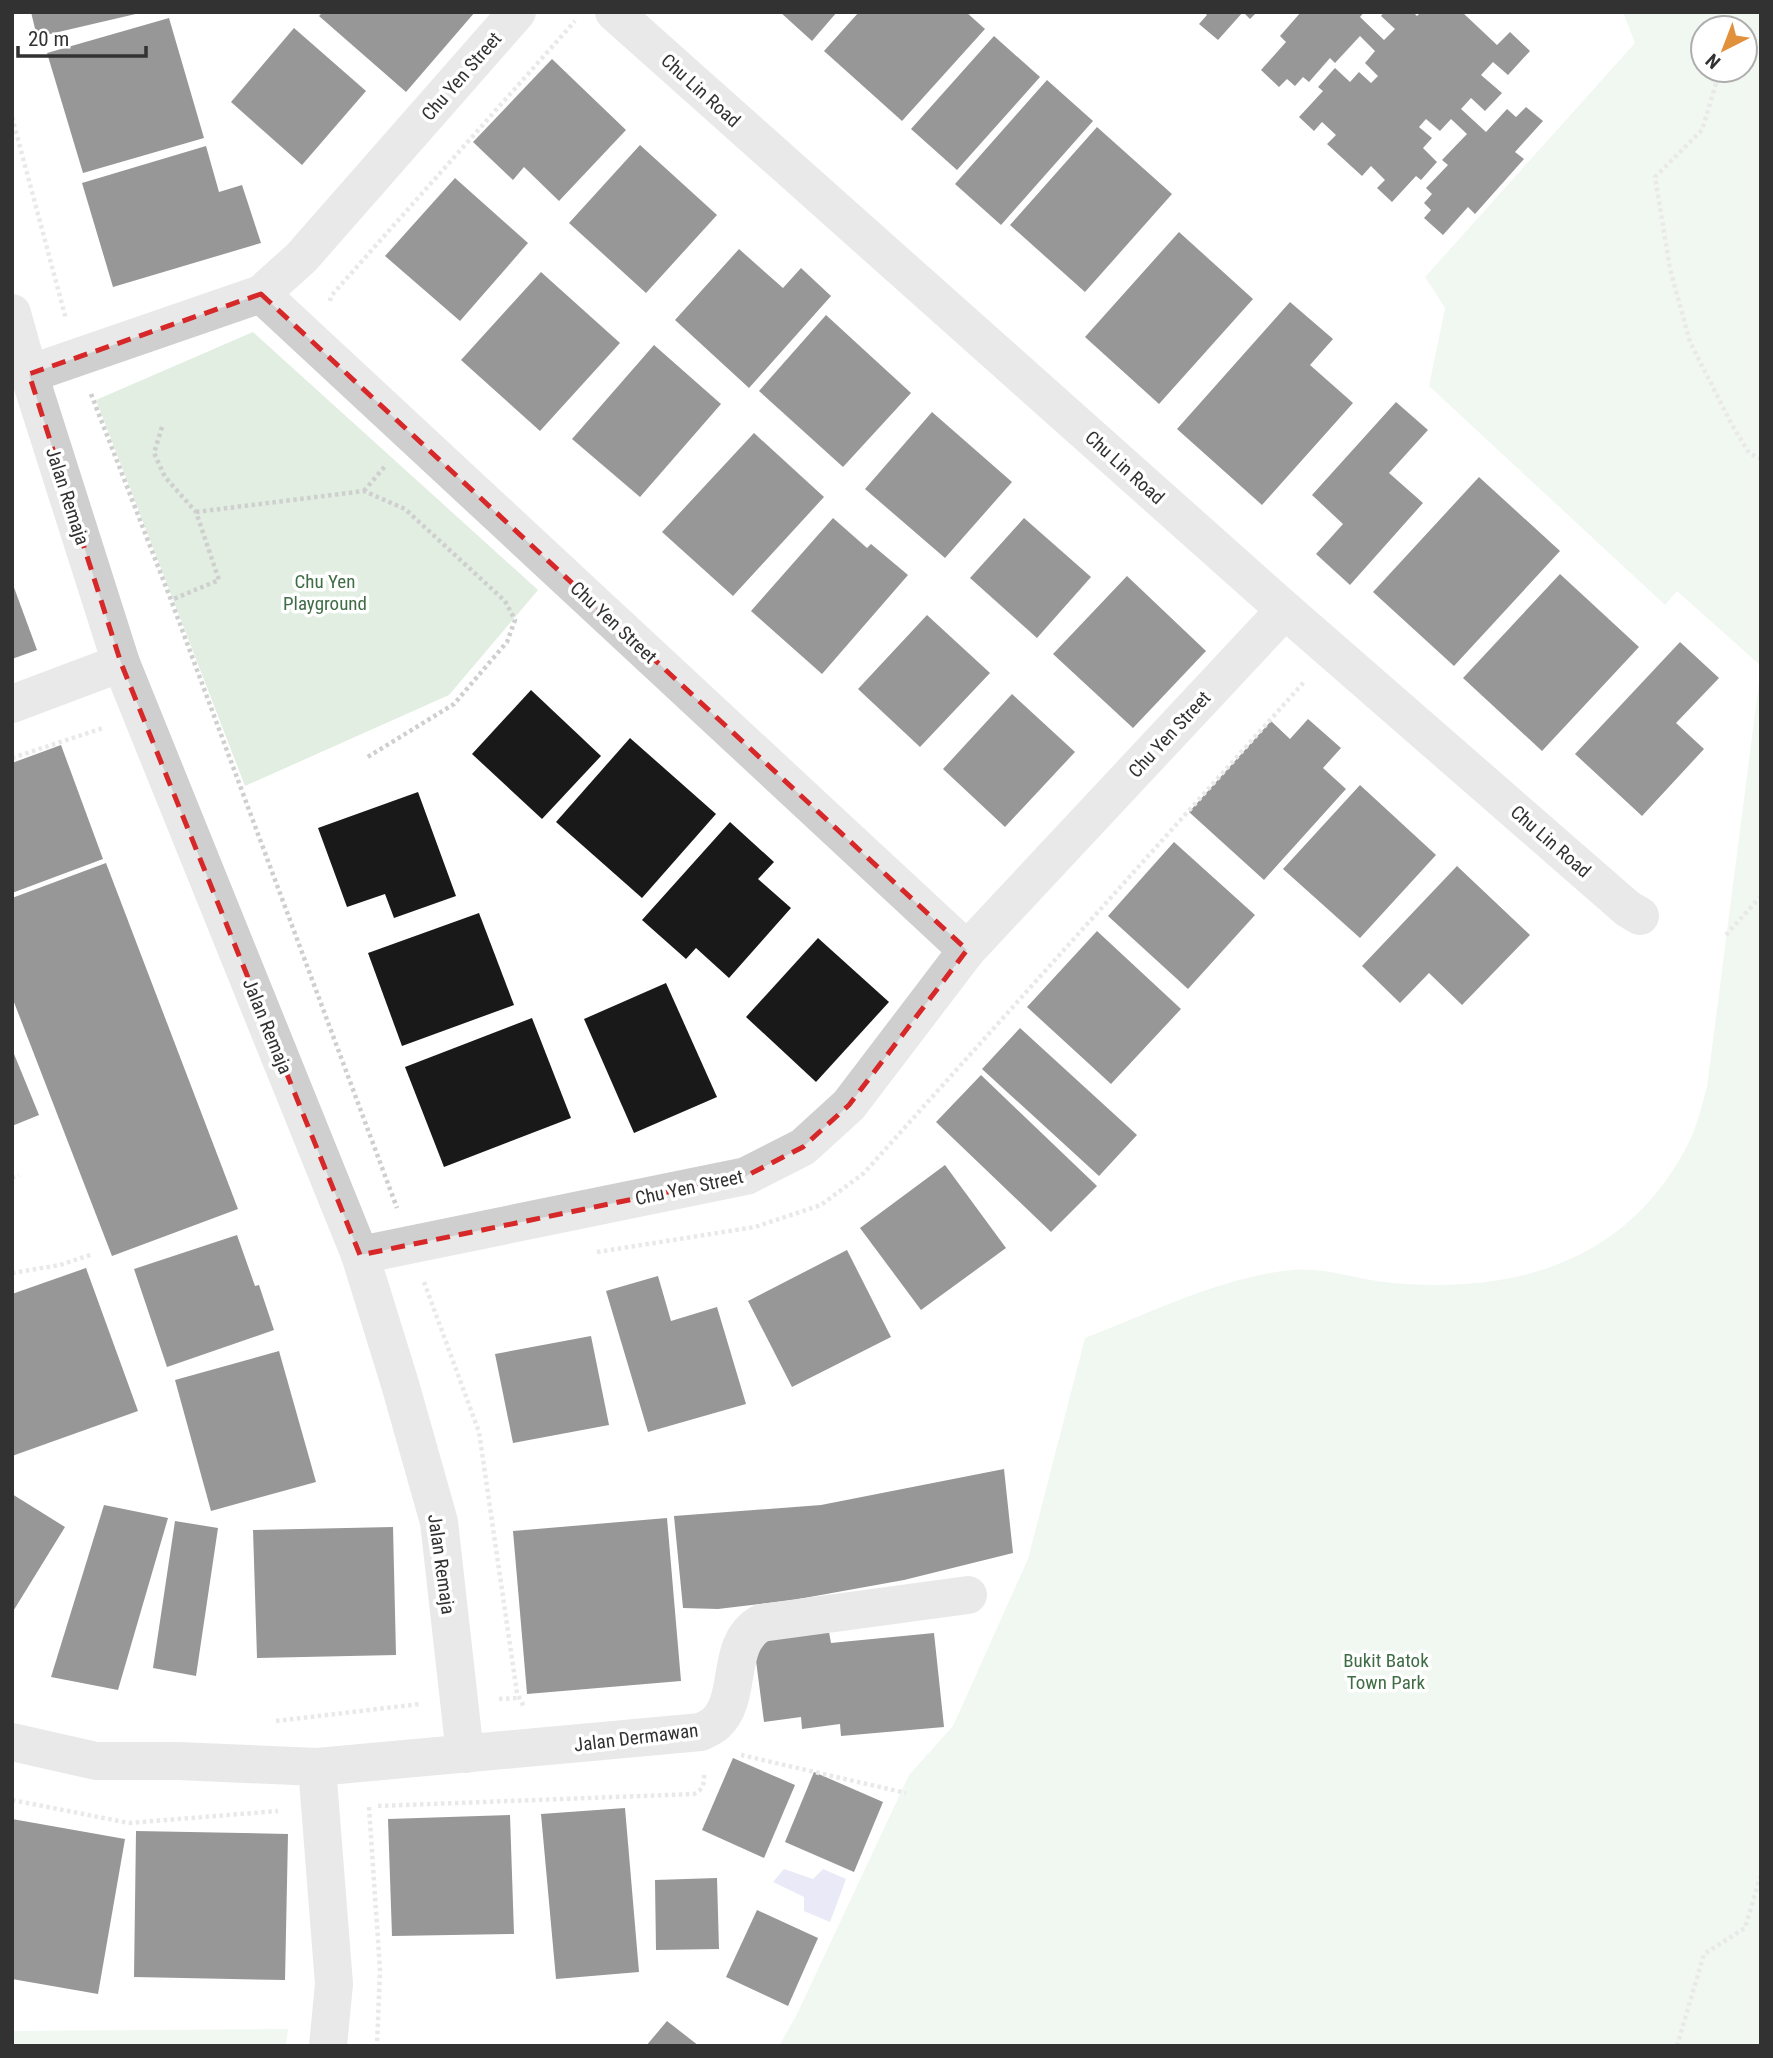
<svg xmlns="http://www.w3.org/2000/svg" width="1773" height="2058" viewBox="0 0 1773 2058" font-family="'Roboto Condensed',sans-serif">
<rect width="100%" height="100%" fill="#fff"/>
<!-- green -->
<g fill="#e1eee1" fill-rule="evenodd">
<path d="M1623,12H1761V666L1677,591L1665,605L1429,386L1445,308L1425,277L1635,43ZM1745,28V70H1703V28Z"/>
<path d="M253,332L538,590L449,695L245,786L96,400Z"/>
<path d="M1761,667V2046H779L797,2014L909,1775L953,1726L1028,1559L1085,1338C1152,1312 1221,1277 1292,1270C1326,1267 1359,1280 1392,1283C1520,1294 1632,1260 1691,1138C1698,1122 1702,1104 1707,1087Z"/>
<path d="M288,2029L286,2046H12V2031Z"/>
</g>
<!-- water -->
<path fill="#cecfed" d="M784,1869L813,1879L823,1869L846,1879L830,1922L804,1911V1897L773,1882Z"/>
<!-- building -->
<g fill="#191919">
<path d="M31,12H140V13L37,37Z"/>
<path d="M323,12H475L406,92L319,16Z"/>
<path d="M780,12H837L812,41Z"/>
<path d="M859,12H966L985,29L902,121L824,51Z"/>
<path d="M1204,12H1257L1250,19L1243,12L1218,40L1199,24L1207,15Z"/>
<path d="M1301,12H1364L1360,17L1384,40L1395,29L1381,16L1384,12H1413L1417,16L1421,12H1462L1497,45L1510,32L1530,51L1508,75L1493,62L1481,75L1502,93L1485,111L1471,98L1461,109L1486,132L1507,109L1516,117L1526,107L1543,121L1515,152L1524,159L1475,214L1468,207L1443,235L1424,218L1431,210L1424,203L1432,194L1426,188L1448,165L1442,160L1467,134L1451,119L1440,131L1426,119L1419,127L1432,138L1423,148L1437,162L1421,180L1416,176L1392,202L1377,188L1385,180L1371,166L1362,176L1327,144L1336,135L1322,122L1314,131L1299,117L1323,91L1318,87L1335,68L1350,82L1359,72L1371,83L1378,76L1365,63L1375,51L1360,36L1335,63L1330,58L1309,82L1303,77L1295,86L1287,79L1279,87L1261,70L1286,42L1280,36Z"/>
<path d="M169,18L204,138L83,173L47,53Z"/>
<path d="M294,28L366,91L302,165L231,102Z"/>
<path d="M994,36L1040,77L957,170L911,129Z"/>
<path d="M552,59L626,130L559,201L524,167L513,180L473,142Z"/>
<path d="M1047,80L1093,121L1001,225L955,184Z"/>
<path d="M1097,127L1172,194L1085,292L1010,225Z"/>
<path d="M640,145L717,215L646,293L569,223Z"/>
<path d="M206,146L219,192L242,185L261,243L113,287L82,183Z"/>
<path d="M455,178L528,243L460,321L385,256Z"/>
<path d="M1179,232L1253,299L1159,404L1085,337Z"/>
<path d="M739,249L783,288L801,268L831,296L749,388L675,320Z"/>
<path d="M541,272L620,343L540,431L461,360Z"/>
<path d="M1290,302L1333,339L1310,365L1353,403L1262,505L1177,429Z"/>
<path d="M826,315L911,393L843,467L759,391Z"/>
<path d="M654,345L721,404L640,497L572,439Z"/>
<path d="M1396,402L1428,430L1389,473L1423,503L1350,585L1316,554L1343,524L1312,495Z"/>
<path d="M932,412L1012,482L945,558L865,489Z"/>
<path d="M754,433L824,497L733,596L662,532Z"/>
<path d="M1479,477L1560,551L1454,666L1373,592Z"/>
<path d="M833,518L867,548L871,544L908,575L822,674L751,611Z"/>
<path d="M1024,518L1091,577L1037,638L970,578Z"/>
<path d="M1560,574L1639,647L1542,751L1463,678Z"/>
<path d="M1127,576L1206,651L1133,728L1053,654Z"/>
<path d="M12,582L37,650L12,659Z"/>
<path d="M927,615L990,673L920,747L858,689Z"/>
<path d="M1680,642L1719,678L1676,723L1704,749L1642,816L1575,754Z"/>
<path d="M531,690L601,756L542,819L472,754Z"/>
<path d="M1012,694L1075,752L1005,827L943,769Z"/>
<path d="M1308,719L1341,748L1323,768L1346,789L1264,880L1189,812L1271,721L1290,739Z"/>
<path d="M630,738L716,814L642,898L556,822Z"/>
<path d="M61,745L103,859L12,893V763Z"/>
<path d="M1360,785L1436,855L1360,938L1283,869Z"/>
<path d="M418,792L456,896L394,918L385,894L347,907L318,828Z"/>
<path d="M730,822L774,862L758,879L791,908L729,978L696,948L686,959L642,920Z"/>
<path d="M1174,842L1255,915L1188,989L1108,916Z"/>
<path d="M106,863L238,1209L112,1256L12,997V898Z"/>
<path d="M1457,866L1530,935L1462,1005L1429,973L1400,1003L1362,966Z"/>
<path d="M479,913L514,1005L402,1046L368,953Z"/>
<path d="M1097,931L1181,1009L1111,1084L1027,1007Z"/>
<path d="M818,938L889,1002L816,1082L746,1017Z"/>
<path d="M666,983L717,1097L634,1133L584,1019Z"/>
<path d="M532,1018L571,1118L444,1167L405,1067Z"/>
<path d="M1020,1028L1137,1135L1099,1176L982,1069Z"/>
<path d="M12,1049L39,1115L12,1126Z"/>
<path d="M981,1075L1097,1186L1051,1232L936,1122Z"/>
<path d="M945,1165L1006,1248L921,1310L860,1228Z"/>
<path d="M237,1235L255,1286L259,1285L274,1330L167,1367L134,1269Z"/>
<path d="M847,1250L891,1337L792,1387L748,1301Z"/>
<path d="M86,1268L138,1411L12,1456V1294Z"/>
<path d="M658,1276L671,1321L717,1307L746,1404L648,1432L606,1291Z"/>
<path d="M591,1336L609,1425L513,1443L495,1354Z"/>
<path d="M279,1351L316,1482L211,1511L175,1380Z"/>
<path d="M1004,1469L1013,1553L904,1580L793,1600L718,1609L683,1608L674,1516L821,1505Z"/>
<path d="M12,1494L65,1527L12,1613Z"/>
<path d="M104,1505L168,1518L118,1690L51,1677Z"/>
<path d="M667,1518L681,1681L527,1694L513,1531Z"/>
<path d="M175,1521L218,1528L196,1676L153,1668Z"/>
<path d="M393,1527L396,1655L257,1658L253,1530Z"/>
<path d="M752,1630L829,1632L831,1643L934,1633L944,1727L841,1736L840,1724L802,1729L801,1717L764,1722Z"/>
<path d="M733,1758L795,1785L764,1858L702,1830Z"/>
<path d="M814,1772L883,1802L854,1872L785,1842Z"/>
<path d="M625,1808L639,1972L556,1979L541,1814Z"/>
<path d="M510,1815L514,1934L392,1936L388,1819Z"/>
<path d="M12,1819L125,1839L98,1994L12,1979Z"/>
<path d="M136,1831L288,1834L285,1980L134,1977Z"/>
<path d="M717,1878L719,1949L656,1950L655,1880Z"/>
<path d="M757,1910L818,1938L788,2006L726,1977Z"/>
<path d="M667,2021L699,2046H646Z"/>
</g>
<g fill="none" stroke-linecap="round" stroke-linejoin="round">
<!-- path -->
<g stroke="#cfcfcf" stroke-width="4.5" stroke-dasharray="3.5 3.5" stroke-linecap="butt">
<path d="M1721,28V12"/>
<path d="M1720,70L1702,130L1655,177L1670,269L1690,342L1732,425L1749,453L1761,459"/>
<path d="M12,117L66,319"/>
<path d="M330,301L331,296L575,21"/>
<path d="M91,394L171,600L397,1208"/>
<path d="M162,427L154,453L165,477L196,512L219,580L171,600"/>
<path d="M364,491L386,465"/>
<path d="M196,512L364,491L405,509L505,601L515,620L507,642L454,704L366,758"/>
<path d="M12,758L103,728"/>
<path d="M1726,935L1761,896"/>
<path d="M12,1178L19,1175"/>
<path d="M597,1252L755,1227L821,1205L864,1173L1305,681"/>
<path d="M12,1273L60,1265L93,1254"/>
<path d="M424,1282L479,1432L517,1693L524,1707"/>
<path d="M499,1699L519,1698"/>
<path d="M276,1721L420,1704"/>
<path d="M741,1755L906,1793"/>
<path d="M12,1800L129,1823L278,1811"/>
<path d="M378,1806L694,1794C705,1789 704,1781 704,1771"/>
<path d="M369,1807L380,1970L377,2046"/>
<path d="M1677,2046L1704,1954L1745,1928L1761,1874"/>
</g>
<!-- street -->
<g stroke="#cfcfcf" stroke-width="38">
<path d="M614,12L1285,610L1628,909L1640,916"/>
<path d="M261,294L967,950"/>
<path d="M12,313L29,374L121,663L360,1255L400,1384L439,1522L465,1754"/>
<path d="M29,374L261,294L301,258L517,12"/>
<path d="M12,704L121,663"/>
<path d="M360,1255L746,1176L803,1147L849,1105L967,950L1285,610"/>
<path d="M12,1742L96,1761H178L317,1767L701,1732C706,1729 712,1727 716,1723C744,1696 724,1644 761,1623L968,1595"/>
<path d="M317,1767L334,1984L328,2046"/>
</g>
</g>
<!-- marked area -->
<path d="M0 0H1773V2058H0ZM261,294L967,950L849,1105L803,1147L746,1176L360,1255L121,663L29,374Z" fill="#fff" fill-opacity=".55" fill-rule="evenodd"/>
<path fill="none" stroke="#d62828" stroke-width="5" stroke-dasharray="14 9" stroke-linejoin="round" d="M261,294L967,950L849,1105L803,1147L746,1176L360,1255L121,663L29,374Z"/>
<g text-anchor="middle" stroke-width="7" stroke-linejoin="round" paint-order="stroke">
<!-- street labels -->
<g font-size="19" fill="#323232" stroke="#fff">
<text transform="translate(461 76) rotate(-49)" y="7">Chu Yen Street</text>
<text transform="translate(701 90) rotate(42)" y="7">Chu Lin Road</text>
<text transform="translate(1125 467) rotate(42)" y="7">Chu Lin Road</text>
<text transform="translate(68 496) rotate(72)" y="7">Jalan Remaja</text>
<text transform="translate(614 622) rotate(43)" y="7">Chu Yen Street</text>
<text transform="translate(1169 734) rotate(-47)" y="7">Chu Yen Street</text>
<text transform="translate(1551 841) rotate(41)" y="7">Chu Lin Road</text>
<text transform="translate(268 1026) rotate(68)" y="7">Jalan Remaja</text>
<text transform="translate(689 1187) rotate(-12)" y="7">Chu Yen Street</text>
<text transform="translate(442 1564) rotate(82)" y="7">Jalan Remaja</text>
<text transform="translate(636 1737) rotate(-7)" y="7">Jalan Dermawan</text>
</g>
<!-- park labels -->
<g font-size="19" fill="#3f6d45" stroke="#fff">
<text x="325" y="588">Chu Yen<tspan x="325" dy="22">Playground</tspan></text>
<text x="1386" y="1667">Bukit Batok<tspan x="1386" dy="22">Town Park</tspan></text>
</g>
</g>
<!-- border -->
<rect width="1773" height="2058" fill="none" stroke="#323232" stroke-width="28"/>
<!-- north arrow -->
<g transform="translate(1724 49) rotate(222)"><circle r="33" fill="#ffffff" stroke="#adadad" stroke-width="2"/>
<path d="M0-5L12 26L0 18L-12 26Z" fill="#e1913b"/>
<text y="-10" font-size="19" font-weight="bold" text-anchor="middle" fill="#323232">N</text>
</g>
<!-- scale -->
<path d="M18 46v10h128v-10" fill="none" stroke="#323232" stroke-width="3.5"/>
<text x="28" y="46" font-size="21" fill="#323232" stroke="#ffffff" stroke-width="5" paint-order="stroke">20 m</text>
</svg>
